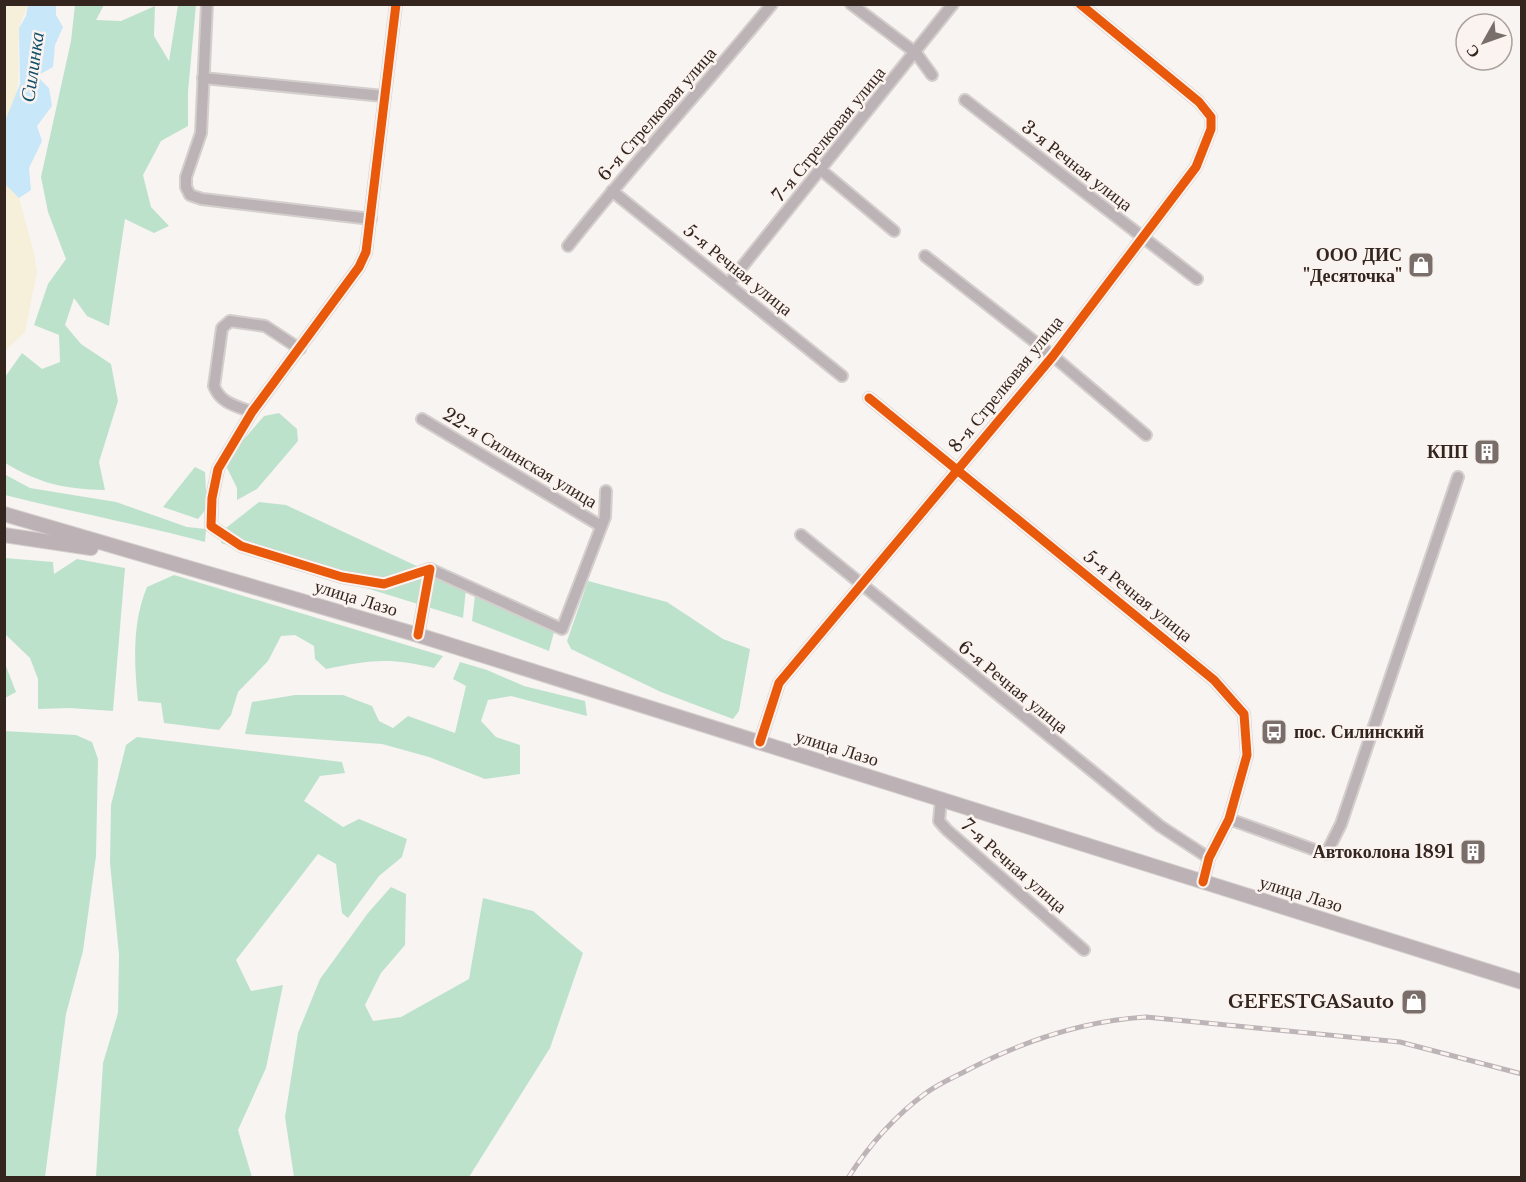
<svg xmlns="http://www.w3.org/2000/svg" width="1526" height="1182" viewBox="0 0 1526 1182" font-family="'Libre Baskerville',serif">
<rect width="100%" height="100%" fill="#f8f4f2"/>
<!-- green -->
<g fill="#bde2cc">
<path d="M75,5H104L96,20L121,21L155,6L154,36L169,61L178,5H196L188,92V126L161,141L143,175L151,207L169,226L154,233L125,219L109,326L87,316L74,298L65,325L81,344L111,364L118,401L99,462L105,490C64,489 41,484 5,463V377L22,353L42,369L60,362L59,335L34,325L48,284L66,259L48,212L41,177L71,41Z"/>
<path d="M279,413L297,429L298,441L257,489L237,500V488L224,462L264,416Z"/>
<path d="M195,467L205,472L207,508L198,519L163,507Z"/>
<path d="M4,474L30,488L116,502L187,527L206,529L205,542C139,524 71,512 5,495Z"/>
<path d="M259,502L286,505L466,589L463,618L221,543L226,528Z"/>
<path d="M5,558L53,562L54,574L77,559L125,568L113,711L70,708L38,709V679L30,658L5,634Z"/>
<path d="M174,575L443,656L434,668C390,657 370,660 326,669L315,659L314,646L295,635L281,636L268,661L238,692L231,715L219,730L164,723L161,703L138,701C134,664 132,622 147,587Z"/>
<path d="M588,581L667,602L723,639L750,649L739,711L733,719L661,692L571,649L567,641Z"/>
<path d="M475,595L554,632L549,651L472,621Z"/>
<path d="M4,661L16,692L5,698H4Z"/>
<path d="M460,662L487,670L524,686L585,701L587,716L511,696L488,700L481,721L496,737L520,745V774L485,779L429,757L382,744L245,734L252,702L295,695H343L372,706L379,721L393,728L408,716L455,733L466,686L453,679Z"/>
<path d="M4,731L76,735L92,742L98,759L96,856L83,951L66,1014L45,1177H5Z"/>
<path d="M137,737L342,762L345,773L320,776L304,801L343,827L359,819L407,839L402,857L379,876L348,918L342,913L336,864L318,854L236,960L251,991L283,985L266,1068L238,1130L252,1177H96L103,1063L118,1013L119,955L110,863L111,805L126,745Z"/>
<path d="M391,887L406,894L405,945L381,973L365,1005L373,1021L401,1017L469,979L483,898L533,911L583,953L550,1048L469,1177H294L285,1117L298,1033L320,979L368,913Z"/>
</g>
<!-- sand -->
<g fill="#f6efda">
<path d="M5,5H28C26,12 19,23 19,30C16,67 25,85 5,121Z"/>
<path d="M5,184L19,198L34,253L37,272L25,332L5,351Z"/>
</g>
<!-- water -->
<path fill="#c8e7f8" d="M28,5H56V15L63,27L55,45L53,67L37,76L49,88L52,106L37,126L42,141L29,168L31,190L19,198L5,184V121L20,84L19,28L26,16Z"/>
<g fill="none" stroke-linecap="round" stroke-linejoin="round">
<!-- street casing -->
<g stroke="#d4cfcd" stroke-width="14">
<g id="street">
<path d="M207,4L201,133L186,177V187L190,195L202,199L371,219"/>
<path d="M396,4L366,252L359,267L252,412L218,469L212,498L211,526L241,546L342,577L384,584L430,569L418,635"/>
<path d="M851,4L916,53L932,75"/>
<path d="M203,78L383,96"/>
<path d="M965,100L1197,279"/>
<path d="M821,170L894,231"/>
<path d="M612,191L842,376"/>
<path d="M568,246C633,163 705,86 772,4"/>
<path d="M925,256L1053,356L1146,435"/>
<path d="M729,283L953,4"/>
<path d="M869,398L1214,680L1244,714L1247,755L1229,819L1209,858L1203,882"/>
<path d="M252,412C236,406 220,403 214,386L222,328L230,321L265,326L300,349"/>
<path d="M422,419L601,526"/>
<path d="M801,535L1160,826L1209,858"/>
<path d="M430,569L562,629L605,517L606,491"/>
<path d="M760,742L779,683L1053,356L1196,167L1211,129V117L1199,102L1080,4"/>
<path d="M941,799L939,821L947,830L1084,950"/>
<path d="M1229,819L1326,854L1341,824L1458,477"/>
</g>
</g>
<!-- secondary casing -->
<g stroke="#d4cfcd" stroke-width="16">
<g id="secondary">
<path d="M4,514L418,635L1522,982"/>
<path d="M4,535L91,548"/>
</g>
</g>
<!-- street -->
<use href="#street" stroke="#bcb3b7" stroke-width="10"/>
<!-- secondary -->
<use href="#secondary" stroke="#bcb2b6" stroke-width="14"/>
<!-- rail casing -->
<g stroke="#bcb4b6" stroke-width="5">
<path id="rail" d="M848,1178C869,1145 895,1116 926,1093C937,1085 950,1079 962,1073C1020,1042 1081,1021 1146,1017L1400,1042L1522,1074"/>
</g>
<!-- rail -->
<use href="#rail" stroke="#fbf3ef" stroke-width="3" stroke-dasharray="9" stroke-linecap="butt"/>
<!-- cycleway casing -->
<g stroke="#fbf3ef" stroke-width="13">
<g id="cycleway">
<path d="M396,4L366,252L359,267L252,412L218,469L212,498L211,526L241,546L342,577L384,584L430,569L418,635"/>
<path d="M869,398L1214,680L1244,714L1247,755L1229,819L1209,858L1203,882"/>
<path d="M760,742L779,683L1053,356L1196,167L1211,129V117L1199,102L1080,4"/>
</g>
</g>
<!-- cycleway -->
<use href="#cycleway" stroke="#e8590c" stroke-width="9"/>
</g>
<!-- icons -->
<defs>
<g id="shop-square" transform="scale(1.35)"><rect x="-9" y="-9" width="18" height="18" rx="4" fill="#796e69" stroke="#fbf3ef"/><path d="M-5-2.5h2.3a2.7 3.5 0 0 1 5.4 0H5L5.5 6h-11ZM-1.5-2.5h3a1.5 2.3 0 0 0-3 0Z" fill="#fff"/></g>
<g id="building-square" transform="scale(1.35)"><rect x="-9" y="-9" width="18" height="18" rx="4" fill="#796e69" stroke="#fbf3ef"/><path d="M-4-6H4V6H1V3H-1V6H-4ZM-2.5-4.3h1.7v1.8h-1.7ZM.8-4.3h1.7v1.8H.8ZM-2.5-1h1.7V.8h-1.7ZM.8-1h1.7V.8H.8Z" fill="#fff"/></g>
<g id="bus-square" transform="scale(1.35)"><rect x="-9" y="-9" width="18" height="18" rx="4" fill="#796e69" stroke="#fbf3ef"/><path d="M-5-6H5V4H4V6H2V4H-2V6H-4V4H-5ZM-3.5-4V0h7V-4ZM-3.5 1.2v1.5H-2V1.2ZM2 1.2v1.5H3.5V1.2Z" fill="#fff"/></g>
</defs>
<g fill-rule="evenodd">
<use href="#shop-square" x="1421" y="265"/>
<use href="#building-square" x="1487" y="452"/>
<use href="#bus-square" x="1274" y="732"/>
<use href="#building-square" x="1473" y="852"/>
<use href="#shop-square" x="1414" y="1002"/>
</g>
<g text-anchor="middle" stroke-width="5" stroke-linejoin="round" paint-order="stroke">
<!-- street labels -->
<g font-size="18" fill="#34261f" stroke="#fbf3ef">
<text transform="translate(657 114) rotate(-49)" y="6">6-я Стрелковая улица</text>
<text transform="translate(829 134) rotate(-51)" y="6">7-я Стрелковая улица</text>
<text transform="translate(1077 166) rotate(38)" y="6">3-я Речная улица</text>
<text transform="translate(738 270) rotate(39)" y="6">5-я Речная улица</text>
<text transform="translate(1006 384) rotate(-51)" y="6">8-я Стрелковая улица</text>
<text transform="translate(520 458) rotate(31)" y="6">22-я Силинская улица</text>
<text transform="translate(1138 596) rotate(39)" y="6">5-я Речная улица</text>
<text transform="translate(356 598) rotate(17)" y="6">улица Лазо</text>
<text transform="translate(1013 687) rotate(39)" y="6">6-я Речная улица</text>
<text transform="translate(837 748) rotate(17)" y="6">улица Лазо</text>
<text transform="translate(1014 866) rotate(41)" y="6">7-я Речная улица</text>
<text transform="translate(1301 894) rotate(17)" y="6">улица Лазо</text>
</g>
<!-- poi labels -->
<g font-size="18" font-weight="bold" fill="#34261f" stroke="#fbf3ef" text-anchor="end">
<text x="1402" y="261">ООО ДИС<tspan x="1402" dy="21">"Десяточка"</tspan></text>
<text x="1468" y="458">КПП</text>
<text x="1294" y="738" text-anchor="start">пос. Силинский</text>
<text x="1454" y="858">Автоколона 1891</text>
<text x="1394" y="1008">GEFESTGASauto</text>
</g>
<!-- water labels -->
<g font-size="20" font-style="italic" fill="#0f4f6b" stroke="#fbf3ef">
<text transform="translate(32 67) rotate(-82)" y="7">Силинка</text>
</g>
</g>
<!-- border -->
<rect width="1526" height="1182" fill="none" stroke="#34261f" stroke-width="12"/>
<!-- north arrow -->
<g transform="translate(1484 42) rotate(230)"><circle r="28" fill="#fbf3ef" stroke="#aba19c" stroke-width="1.5"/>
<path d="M0-4.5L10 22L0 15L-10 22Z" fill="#796e69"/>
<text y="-9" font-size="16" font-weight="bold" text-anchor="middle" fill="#34261f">С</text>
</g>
</svg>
